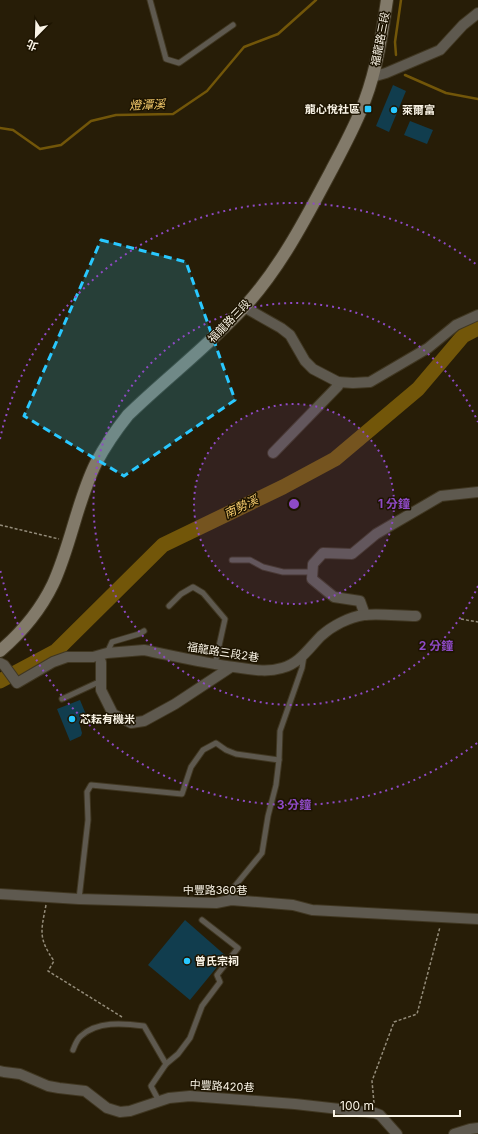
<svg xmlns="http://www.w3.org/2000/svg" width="478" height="1134" viewBox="0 0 478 1134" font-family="Inter,'Noto Sans TC',sans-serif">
<rect width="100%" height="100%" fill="#271d07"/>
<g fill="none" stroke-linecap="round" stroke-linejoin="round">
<!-- stream -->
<g stroke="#725609" stroke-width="2.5">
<path d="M396,55L395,42L401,0"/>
<path d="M405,75L446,93L478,99"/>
<path d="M0,128L13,130L40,149L61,145L91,121L116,115L173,114L207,91L244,47L278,34L316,0"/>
</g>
<!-- river -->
<path stroke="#725609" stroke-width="15" d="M0,681L56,651L163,545L283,487L335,459L418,389L463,336L478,328"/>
</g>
<!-- building -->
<g fill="#113d4e">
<path d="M393,85L406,91L389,132L376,126Z"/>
<path d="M410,121L433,130L427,144L404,135Z"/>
<path d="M80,700L87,717L79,722L82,733L81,736L70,741L57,709Z"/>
<path d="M185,920L226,956L190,1000L148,965Z"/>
</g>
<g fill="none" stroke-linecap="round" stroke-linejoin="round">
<!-- lane casing -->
<g stroke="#403722" stroke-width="7">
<g id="lane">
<path d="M150,0L166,59L179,63L233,25"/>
<path d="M232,560H250L263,567L283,572H312"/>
<path d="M169,606L181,594L193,587L203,593L225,619L215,664"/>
<path d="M107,653L112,642L139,634L144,631"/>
<path d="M62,699L101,681"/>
<path d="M79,899L88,820L87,792L91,785L182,794L191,767L203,750L216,743L226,750L236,754L279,760"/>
<path d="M231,900L229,896L230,892L262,853L268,816L276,785L279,760L280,731L302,668L304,656"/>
<path d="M73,1050C75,1045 77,1039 81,1036C97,1021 123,1023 144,1026L166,1064L151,1086L159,1101"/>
<path d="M166,1064L178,1054L190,1038L202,1006L220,982L217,975L238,948L202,920"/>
</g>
</g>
<!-- street casing -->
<g stroke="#403722" stroke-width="12">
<g id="street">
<path d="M372,77L386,73L440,50L463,25L478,13"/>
<path d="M244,307L281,328L290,335L305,361L313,369L338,382V386L273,453"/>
<path d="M338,382L353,383L370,382L428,348L456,325L478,315"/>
<path d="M365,615L360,601L334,597L312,579L313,564L323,553L352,554L376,534L441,496L478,492"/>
<path d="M101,662V690L113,714L131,723L144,721L175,704L231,667"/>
<path d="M0,663L4,665L17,683L53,662L67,657H93L107,653L144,650C174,656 204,663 234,667C250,669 265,673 282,668C299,664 309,648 321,636C332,626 349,617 364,615C379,613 400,616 416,616"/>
<path d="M0,894L79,899L216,903L231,900L293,905L312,910L478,919"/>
<path d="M0,1071L4,1072L20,1074L48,1086L59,1088L85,1091L107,1108L120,1112L130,1111L169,1098L190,1096L295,1104L375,1113L380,1115L397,1134"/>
<path d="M454,1134L470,1129L478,1128"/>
</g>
</g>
<!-- secondary casing -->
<g stroke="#403722" stroke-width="14">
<path id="secondary" d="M0,651C21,633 41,609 53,584C71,545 77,501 96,463C105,446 116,430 128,415C167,377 211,344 247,304C282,265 307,216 331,171C343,148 356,125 365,100C377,68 382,34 387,0"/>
</g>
<!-- path -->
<g stroke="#948c7a" stroke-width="1.5" stroke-dasharray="3 2" stroke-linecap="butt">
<path d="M0,525L59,539"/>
<path d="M461,619L478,622"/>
<path d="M46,905C41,931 38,938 54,961L48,971L122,1017"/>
<path d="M374,1103L372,1081L394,1022L417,1014L440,927"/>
</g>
<!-- lane -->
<use href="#lane" stroke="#5e594f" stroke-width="5"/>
<!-- street -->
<use href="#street" stroke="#5e594f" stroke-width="10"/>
<!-- secondary -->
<use href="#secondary" stroke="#827a6a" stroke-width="12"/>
</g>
<!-- marked area -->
<path fill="#29c8ff" fill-opacity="0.2" stroke="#29c8ff" stroke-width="3" stroke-dasharray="8 5" stroke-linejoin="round" d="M101,240L186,262L235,400L124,476L24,416Z"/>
<!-- distance rings -->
<circle cx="294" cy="504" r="100" fill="#8e4ac5" fill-opacity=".12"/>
<g fill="none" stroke="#8e4ac5" stroke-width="2" stroke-dasharray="2 4">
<circle cx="294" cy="504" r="100"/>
<path d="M478 586A201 201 0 1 1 478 422"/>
<path d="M477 743A301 301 0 0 1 0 569M0 439A301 301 0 0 1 477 265"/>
</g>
<!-- markers -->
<g fill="#29c8ff" stroke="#1d1401" stroke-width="1.5">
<rect x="364" y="105" width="8" height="8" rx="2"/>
<circle cx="394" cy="110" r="4"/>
<circle cx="72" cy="719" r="4"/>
<circle cx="187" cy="961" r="4"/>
</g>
<g text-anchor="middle" stroke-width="3" stroke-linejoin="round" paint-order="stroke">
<!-- street labels -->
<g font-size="11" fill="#faf4e6" stroke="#1d1401">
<text transform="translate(380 39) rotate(-79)" y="4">福龍路三段</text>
<text transform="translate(229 321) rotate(-46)" y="4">福龍路三段</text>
<text transform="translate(223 652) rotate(9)" y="4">福龍路三段2巷</text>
<text x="215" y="894">中豐路360巷</text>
<text transform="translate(222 1086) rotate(3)" y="4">中豐路420巷</text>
</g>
<!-- poi labels -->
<g font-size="11" font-weight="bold" fill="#faf4e6" stroke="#1d1401" text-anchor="start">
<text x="360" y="113" text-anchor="end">龍心悅社區</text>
<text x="402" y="114">萊爾富</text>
<text x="80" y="723">芯耘有機米</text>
<text x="195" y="965">曾氏宗祠</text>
</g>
<!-- water labels -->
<g font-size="12" font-style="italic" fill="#f5cb6c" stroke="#1d1401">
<text transform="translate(147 105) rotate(-2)" y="4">燈潭溪</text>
<text transform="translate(241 507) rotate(-26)" y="4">南勢溪</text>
</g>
</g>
<circle cx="294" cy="504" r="6" fill="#8e4ac5" stroke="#1d1401" stroke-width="2"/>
<g font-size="12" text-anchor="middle" font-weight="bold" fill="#8e4ac5" stroke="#1d1401" stroke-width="3" stroke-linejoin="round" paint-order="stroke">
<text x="394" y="508">1 分鐘</text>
<text x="436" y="650">2 分鐘</text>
<text x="294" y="809">3 分鐘</text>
</g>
<!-- north arrow -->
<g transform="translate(36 36) rotate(203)" stroke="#1d1401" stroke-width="3" paint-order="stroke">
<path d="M0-3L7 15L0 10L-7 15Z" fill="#faf4e6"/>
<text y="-6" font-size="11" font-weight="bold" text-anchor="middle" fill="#faf4e6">北</text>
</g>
<!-- scale -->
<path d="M334 1110v6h126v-6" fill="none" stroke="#faf4e6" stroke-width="2"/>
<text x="340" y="1110" font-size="12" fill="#faf4e6" stroke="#1d1401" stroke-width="3" paint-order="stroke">100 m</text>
</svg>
